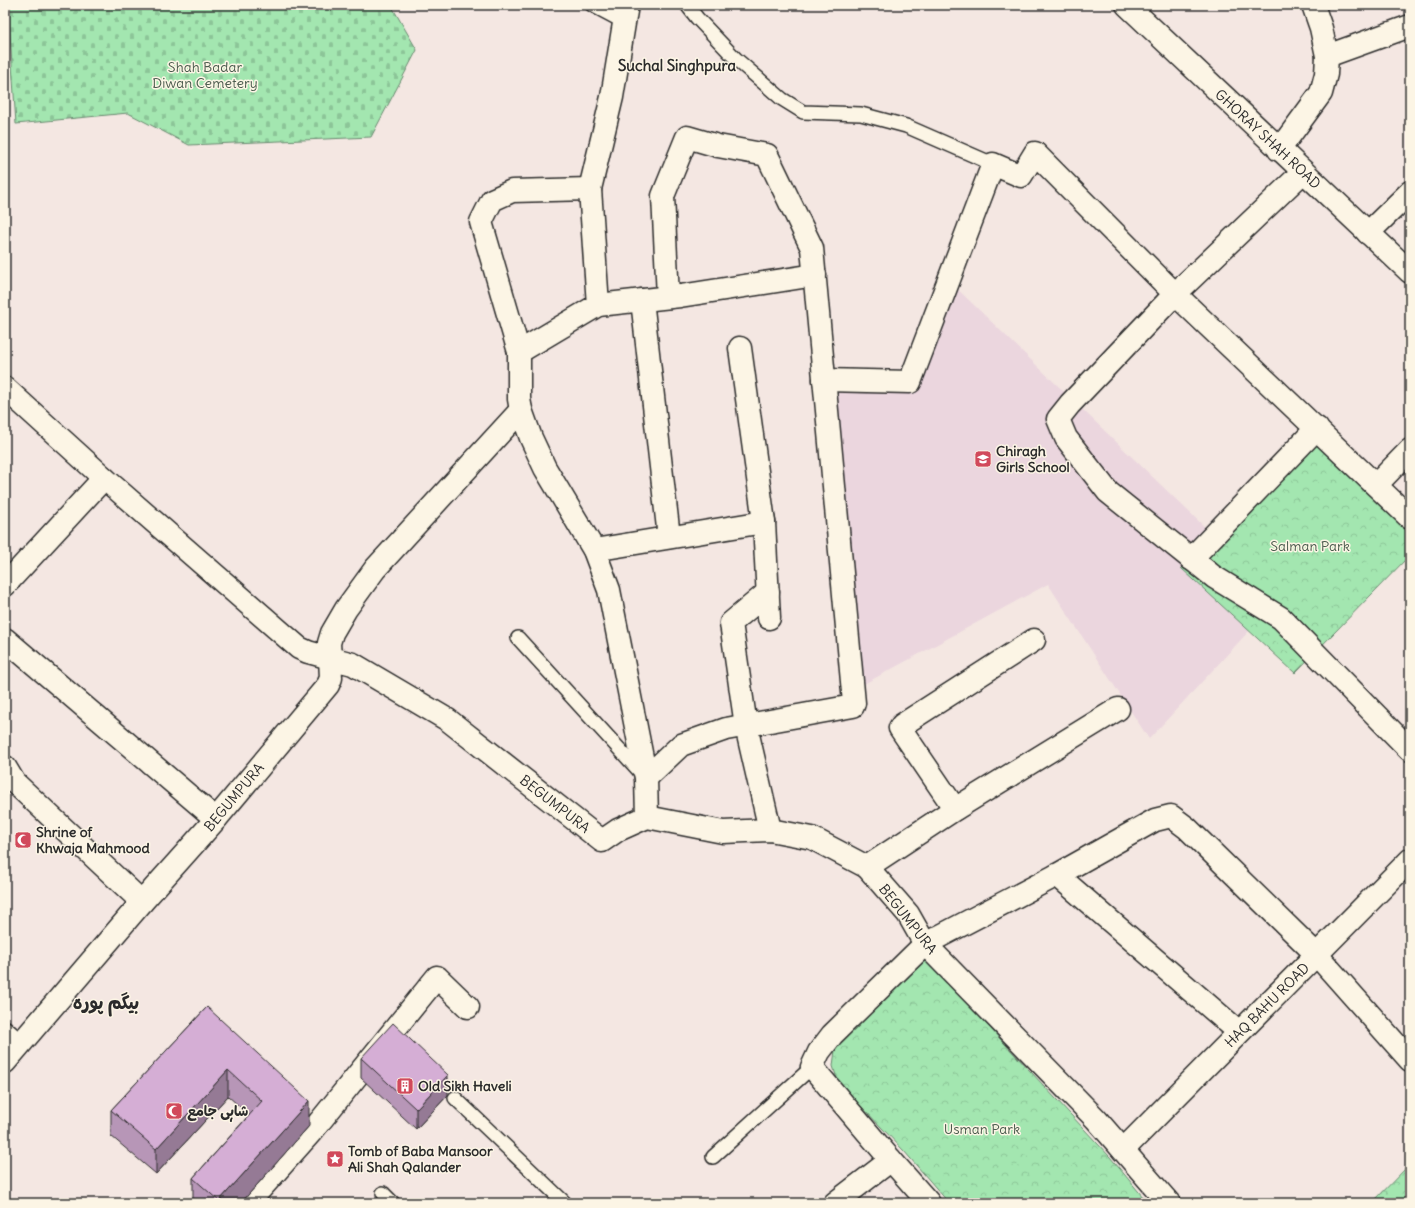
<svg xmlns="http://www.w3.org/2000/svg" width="1415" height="1208" viewBox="0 0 1415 1208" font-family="Delius,'Playpen Sans Arabic',sans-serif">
<defs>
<pattern id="forest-crowns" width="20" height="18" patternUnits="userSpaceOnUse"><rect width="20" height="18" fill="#a3e6b0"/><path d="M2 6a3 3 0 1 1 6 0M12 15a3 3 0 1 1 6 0" fill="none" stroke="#8cc598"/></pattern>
<pattern id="cemetery-stones" width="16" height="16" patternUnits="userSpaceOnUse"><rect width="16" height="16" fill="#a3e6b0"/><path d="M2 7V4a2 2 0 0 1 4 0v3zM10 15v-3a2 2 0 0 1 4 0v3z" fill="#8cc598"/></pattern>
</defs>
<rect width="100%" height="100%" fill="#f4e7e2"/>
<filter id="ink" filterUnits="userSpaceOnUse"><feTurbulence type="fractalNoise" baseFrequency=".025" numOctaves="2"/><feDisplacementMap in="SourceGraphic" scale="8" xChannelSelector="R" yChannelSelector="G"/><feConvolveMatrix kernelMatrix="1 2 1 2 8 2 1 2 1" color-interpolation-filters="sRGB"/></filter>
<g filter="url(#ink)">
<!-- built -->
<path fill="#ebd6de" d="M949,281L1213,535L1249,631L1149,739L1048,584L853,690L824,380L910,382Z"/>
<!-- forest -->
<g fill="url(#forest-crowns)" stroke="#67886e">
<path d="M1317,428L1410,518V555L1295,673L1181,568Z"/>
<path d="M925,958L1110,1157L1148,1203H949L904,1151L838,1082L833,1066L835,1050L846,1034Z"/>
<path d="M1410,1164V1203H1372Z"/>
</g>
<!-- cemetery -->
<path fill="url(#cemetery-stones)" stroke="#67886e" d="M8,5H391L417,50L371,137L189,145L128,113L16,124Z"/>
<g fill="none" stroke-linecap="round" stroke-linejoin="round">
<!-- lane casing -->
<g stroke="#2b2b2b" stroke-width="16">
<g id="lane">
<path d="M592,5L624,22"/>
<path d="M687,5L697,18L736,59L782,99L803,112L861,114L906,126L993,164"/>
<path d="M518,638L643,775"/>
<path d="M5,1027L22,1042"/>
<path d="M455,1098L565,1203"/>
<path d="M713,1157L812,1067"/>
<path d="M383,1193L393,1203"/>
</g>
</g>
<!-- street casing -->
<g stroke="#2b2b2b" stroke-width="25">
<g id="street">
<path d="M627,5L612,97L590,189L512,191L492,200L481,222L519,352V399L521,410L531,438L545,468L594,550L609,590L646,778L647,817"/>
<path d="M1327,56L1410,26"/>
<path d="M1279,150L1321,93L1326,74L1327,56L1321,28L1313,5"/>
<path d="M1303,172L1175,294L1070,404L1058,419L1066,438L1108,492L1214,577L1281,618L1410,750"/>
<path d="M590,189L598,305"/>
<path d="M1368,233L1410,192"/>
<path d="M642,300L669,537"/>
<path d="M740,348L764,522L769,618"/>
<path d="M519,352L598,305L680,296L815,275"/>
<path d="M824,380L910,382L993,164L1021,176L1035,153L1175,294L1410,518"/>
<path d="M5,388L104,478L299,648L308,652L330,658L329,643L332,633L346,609L375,569L521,410"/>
<path d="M1376,485L1410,450"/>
<path d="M594,550L764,522"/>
<path d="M1191,559L1317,428"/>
<path d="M5,585L104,478"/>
<path d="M768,592L731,623L746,726L770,830"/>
<path d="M5,639L216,819"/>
<path d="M5,767L14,782L142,902"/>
<path d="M646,778L681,745L726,729L853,706L854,703L812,248L767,155L718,146L687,137L663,196L668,297"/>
<path d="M955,809L900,728L902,725L1034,640"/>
<path d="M867,867L955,809L1118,709"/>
<path d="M1057,875L1239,1032"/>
<path d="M5,1062L142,902L216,819L328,685L331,678L330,658L353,664L448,720L602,841L618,830L647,817L723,832L770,830L812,838L867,867L908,914L925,944L1096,1119L1169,1203"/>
<path d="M248,1203L313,1130L437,977L468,1007"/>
<path d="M835,1203L891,1160"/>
<path d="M929,1203L891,1160L812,1067L819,1052L832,1035L925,944L1057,875L1155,820L1171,816L1187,828L1316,954L1410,1060"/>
</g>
</g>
<!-- secondary casing -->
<g stroke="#2b2b2b" stroke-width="25">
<g id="secondary">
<path d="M1127,5L1410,272"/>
<path d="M1123,1150L1410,860"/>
</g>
</g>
<!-- lane -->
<use href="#lane" stroke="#fcf5e5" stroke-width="13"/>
<!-- street -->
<use href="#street" stroke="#fcf5e5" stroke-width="22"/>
<!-- secondary -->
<use href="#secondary" stroke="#fcf5e5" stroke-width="22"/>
</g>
<!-- wall -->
<g fill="#b796b7" stroke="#2b2b2b">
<path d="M207,1007L309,1126L241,1203H193V1178L249,1115L228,1096L156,1174L111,1136V1110Z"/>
<path d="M361,1058L448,1095L416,1129L361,1078Z"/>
</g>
<!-- shaded-wall -->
<g fill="#957a95" stroke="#2b2b2b">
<path d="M228,1070V1096L156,1174V1149Z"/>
<path d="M448,1075V1095L416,1129V1109Z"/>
<path d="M309,1101V1126L241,1203H219V1201Z"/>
</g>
<!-- building -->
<g fill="#d5aed5" stroke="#2b2b2b">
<path d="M207,1007L309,1101L219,1201L193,1178L262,1101L228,1070L156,1149L111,1110Z"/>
<path d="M393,1023L448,1075L416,1109L361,1058Z"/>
</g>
</g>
<!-- icons -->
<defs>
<g id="school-square" transform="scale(0.9)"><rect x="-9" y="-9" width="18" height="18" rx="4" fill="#d1495b" stroke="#fcf5e5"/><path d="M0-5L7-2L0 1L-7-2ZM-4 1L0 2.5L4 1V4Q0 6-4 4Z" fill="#fff"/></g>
<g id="mosque-square" transform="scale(0.9)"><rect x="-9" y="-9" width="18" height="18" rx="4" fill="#d1495b" stroke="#fcf5e5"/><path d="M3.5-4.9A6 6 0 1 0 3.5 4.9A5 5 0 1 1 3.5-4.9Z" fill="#fff"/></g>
<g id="building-square" transform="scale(0.9)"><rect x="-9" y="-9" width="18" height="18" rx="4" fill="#d1495b" stroke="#fcf5e5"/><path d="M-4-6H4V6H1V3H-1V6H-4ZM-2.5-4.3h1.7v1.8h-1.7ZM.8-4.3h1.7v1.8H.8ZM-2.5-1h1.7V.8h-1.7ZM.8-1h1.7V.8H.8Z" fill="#fff"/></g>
<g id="sight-square" transform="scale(0.9)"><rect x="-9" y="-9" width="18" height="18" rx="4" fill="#d1495b" stroke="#fcf5e5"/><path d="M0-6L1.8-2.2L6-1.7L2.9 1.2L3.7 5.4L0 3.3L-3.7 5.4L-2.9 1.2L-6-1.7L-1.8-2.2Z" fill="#fff"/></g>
</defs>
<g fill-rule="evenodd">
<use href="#school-square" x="983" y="459"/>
<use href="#mosque-square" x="23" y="840"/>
<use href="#building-square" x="405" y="1086"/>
<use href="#mosque-square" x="174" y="1111"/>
<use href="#sight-square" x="335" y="1159"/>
</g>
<g text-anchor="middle" stroke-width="3" stroke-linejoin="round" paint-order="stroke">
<!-- park labels -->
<g font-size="14" fill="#495a4c" stroke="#fcf5e5">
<text x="205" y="72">Shah Badar<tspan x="205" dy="16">Diwan Cemetery</tspan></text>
<text x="1310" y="551">Salman Park</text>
<text x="982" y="1134">Usman Park</text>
</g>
<!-- street labels -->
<g font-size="14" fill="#2b2b2b" stroke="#fcf5e5">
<text transform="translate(1268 139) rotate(43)" y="5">GHORAY SHAH ROAD</text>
<text transform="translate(234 797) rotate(-50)" y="5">BEGUMPURA</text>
<text transform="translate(555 804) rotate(38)" y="5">BEGUMPURA</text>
<text transform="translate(908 919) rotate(52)" y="5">BEGUMPURA</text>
<text transform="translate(1267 1005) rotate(-45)" y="5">HAQ BAHU ROAD</text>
</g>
<!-- poi labels -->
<g font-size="14" font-weight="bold" fill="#2b2b2b" stroke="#fcf5e5" text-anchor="start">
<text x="996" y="456">Chiragh<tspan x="996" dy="16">Girls School</tspan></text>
<text x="36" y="837">Shrine of<tspan x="36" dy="16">Khwaja Mahmood</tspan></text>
<text x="418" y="1091">Old Sikh Haveli</text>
<text x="187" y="1116">شاہی جامع</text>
<text x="348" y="1156">Tomb of Baba Mansoor<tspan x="348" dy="16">Ali Shah Qalander</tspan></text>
</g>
<!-- neighbourhood labels -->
<g font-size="15" font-weight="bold" fill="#2b2b2b" stroke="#fcf5e5">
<text x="677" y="71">Suchal Singhpura</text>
</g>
<!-- district labels -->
<g font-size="18" font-weight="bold" fill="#2b2b2b" stroke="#fcf5e5">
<text x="106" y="1009">بیگم پورہ</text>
</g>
</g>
<!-- margin -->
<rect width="1415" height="1208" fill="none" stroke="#fcf5e5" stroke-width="20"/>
<rect x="10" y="10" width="1395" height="1188" fill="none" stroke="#2b2b2b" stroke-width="1.5" filter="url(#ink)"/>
</svg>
